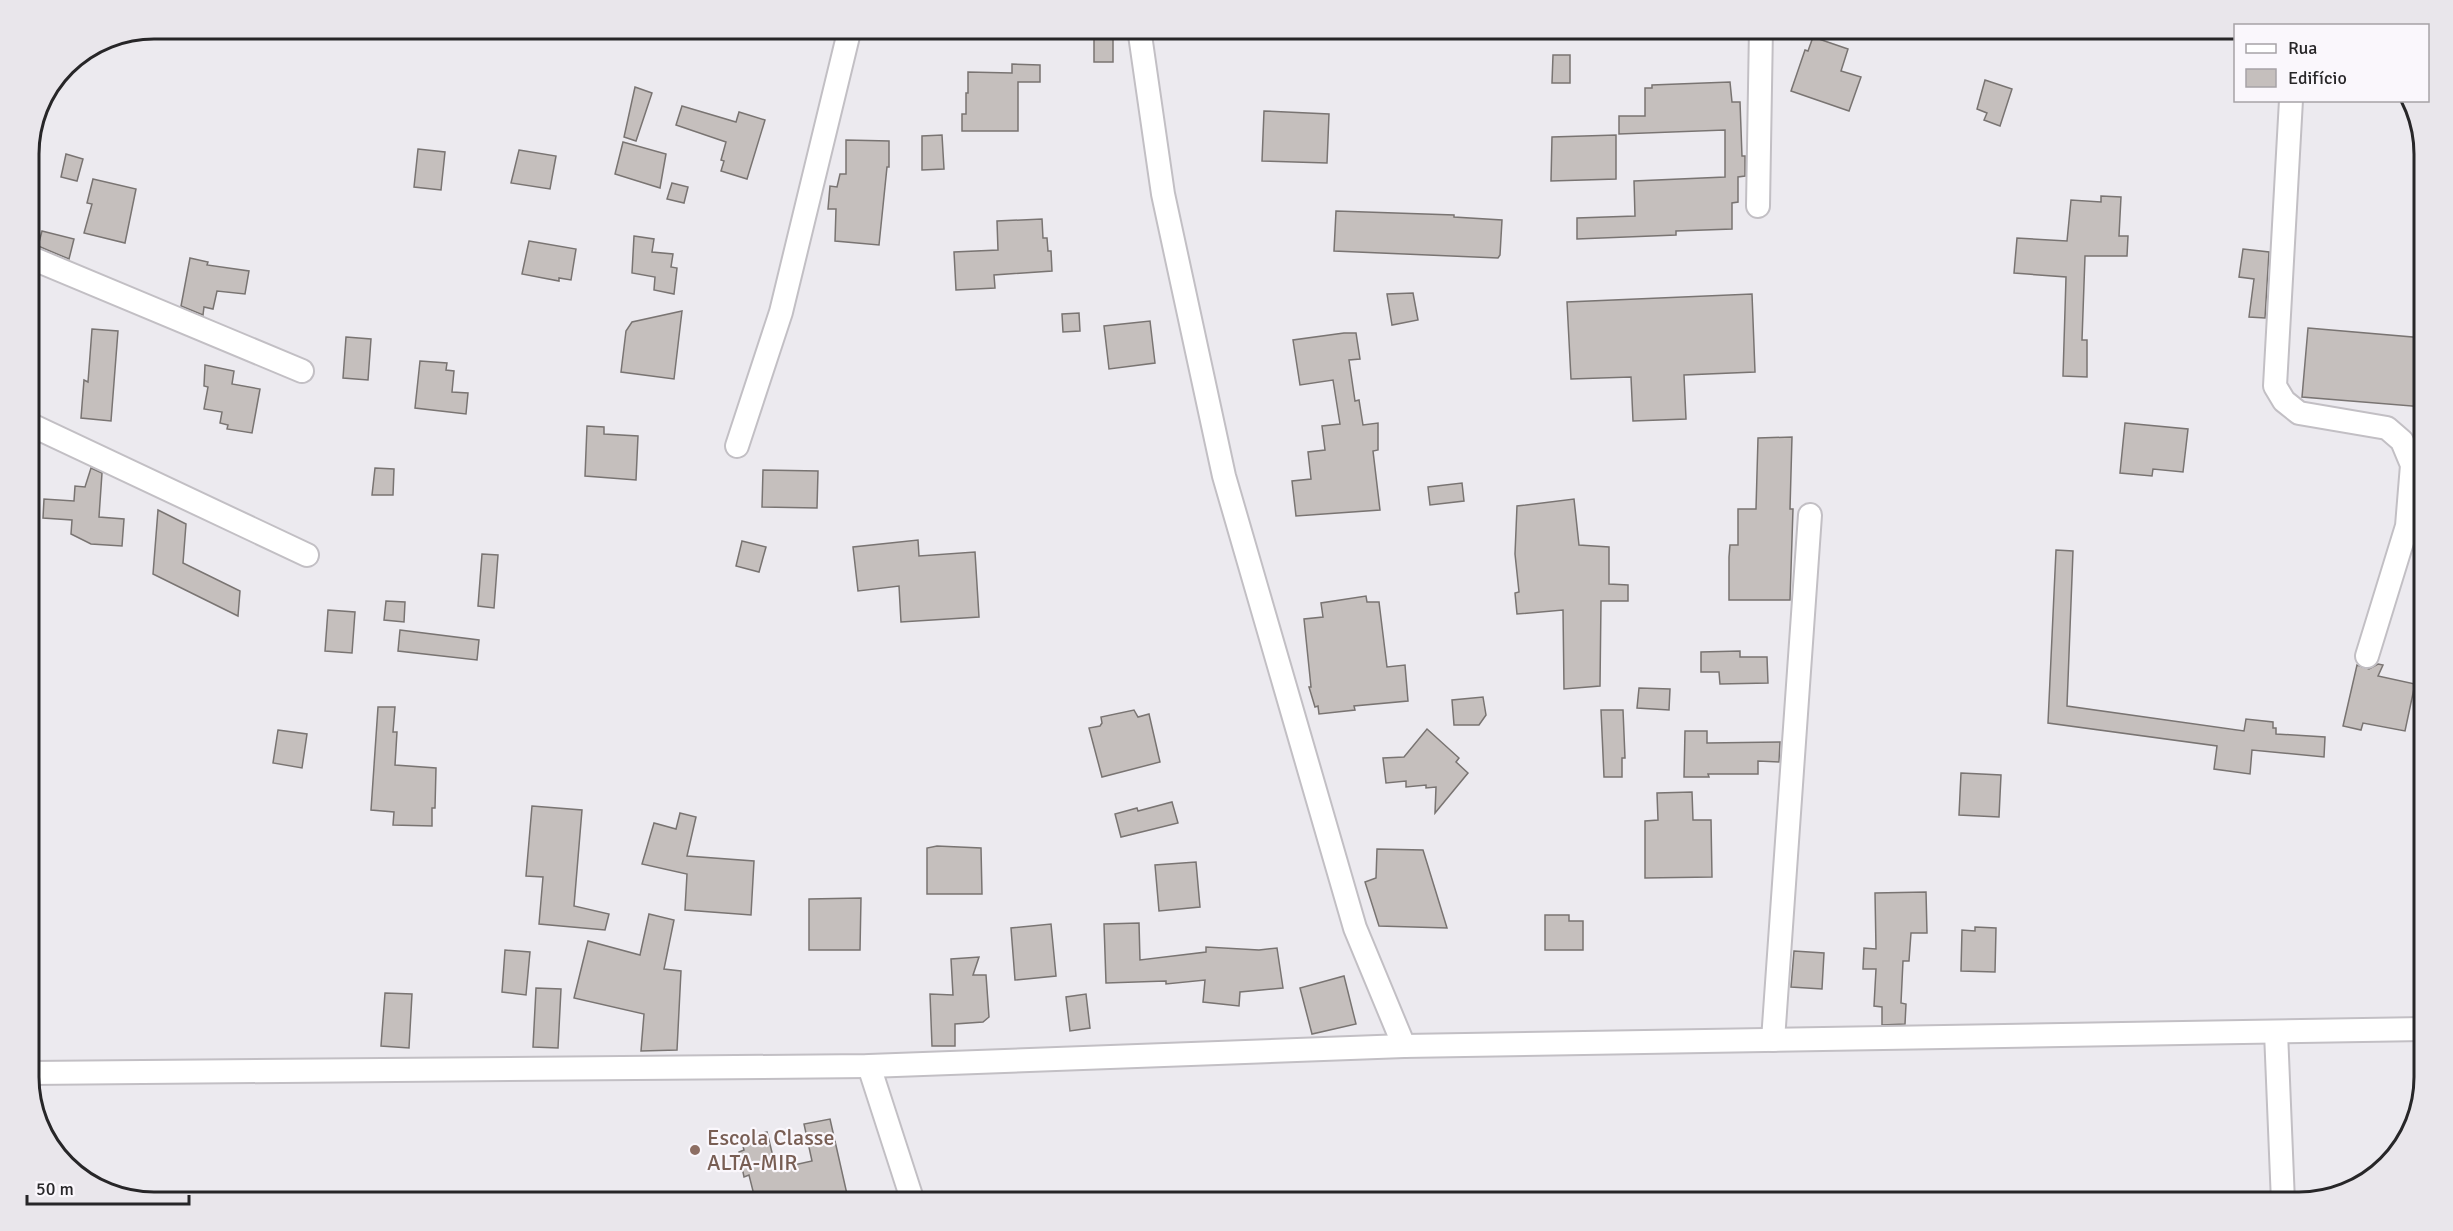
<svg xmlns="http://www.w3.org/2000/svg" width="2453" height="1231" viewBox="0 0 2453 1231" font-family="Signika,sans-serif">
<rect width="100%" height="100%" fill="#eceaef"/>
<!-- building -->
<g fill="#c5bfbd" stroke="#797472" stroke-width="1.5">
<rect x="1094" y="32" width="19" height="30"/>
<path d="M1813,37L1848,49L1841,71L1861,77L1849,111L1791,91L1805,50L1808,51Z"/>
<path d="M1553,55H1570V83H1552Z"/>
<path d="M1012,64L1040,65V82H1018V131H962V114H966V93H968V72L1012,73Z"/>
<path d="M1985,80L2012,89L2000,126L1984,120L1987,113L1977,109Z"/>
<path d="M1730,82L1732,102H1740L1742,156H1745V176L1738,177V202L1732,203V229L1676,231V235L1577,239V218L1635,216L1634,181L1725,177V130L1619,134V116H1645V88H1652V85Z"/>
<path d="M635,87L652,93L636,141L624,137Z"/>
<path d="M682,106L736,122L739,112L765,120L747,179L721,171L724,161L721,160L726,142L676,125Z"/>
<path d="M1264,111L1329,114L1327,163L1262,161Z"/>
<path d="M942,135L944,169L922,170V136Z"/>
<path d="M1616,135V179L1551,181L1552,137Z"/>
<path d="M846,140L889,141V167H887L879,245L835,241L836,209H828L830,186L837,187L840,174H846Z"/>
<path d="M623,142L666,154L660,188L615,174Z"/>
<path d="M418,149L445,152L441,190L414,187Z"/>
<path d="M519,150L556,156L550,189L511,183Z"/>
<path d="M66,154L83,159L77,181L61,177Z"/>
<path d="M93,179L136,189L125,243L84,233L92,204L87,203Z"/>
<path d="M672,183L688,187L684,203L667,199Z"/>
<path d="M2101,196L2121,197L2119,236H2128L2127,256H2085L2082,340H2087V377L2063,376L2066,277L2014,273L2017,238L2067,241L2071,200L2101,202Z"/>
<path d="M1336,211L1454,215V217L1502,220L1500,255L1498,258L1334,251Z"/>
<path d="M1042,219L1043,238H1047L1048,251H1051L1052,271L994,275L995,288L956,290L954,252L998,250L997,221Z"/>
<path d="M42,231L74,239L69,259L38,246Z"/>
<path d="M634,236L654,239L652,252L673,254L671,267L677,268L674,294L654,290L655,277L632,273Z"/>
<path d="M529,241L576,249L571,280L559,278V281L522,274Z"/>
<path d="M2243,249L2269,252L2265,318L2249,317L2254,279L2239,277Z"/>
<path d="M190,258L208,262L207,265L249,271L245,294L217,291L213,309L204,307L203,315L181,306Z"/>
<path d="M1413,293L1418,320L1392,325L1387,294Z"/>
<path d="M1752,294L1755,372L1684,375L1686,419L1633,421L1631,377L1571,379L1567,302Z"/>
<path d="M682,311L674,379L621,372L626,331L632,322Z"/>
<path d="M1079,313L1080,331L1063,332L1062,314Z"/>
<path d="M1150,321L1155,363L1109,369L1104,326Z"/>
<path d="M2308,328L2424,338V407L2302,397Z"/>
<path d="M92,329L118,331L111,421L81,418L84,380L88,382Z"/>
<path d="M1344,333H1356L1360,359L1349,360L1355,401L1359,400L1363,425L1378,423V450L1373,451L1380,510L1296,516L1292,481L1311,479L1308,452L1325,450L1322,426L1340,424L1333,380L1300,385L1293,340Z"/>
<path d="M346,337L371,339L368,380L343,378Z"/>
<path d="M420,361L447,363L446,370L454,371L452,392L468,393L466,414L415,408Z"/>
<path d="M205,365L234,371L232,384L260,389L252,433L227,429L228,425L220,423L222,412L204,409L208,387L204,386Z"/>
<path d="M2125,423L2188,429L2183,472L2153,469L2152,476L2120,473Z"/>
<path d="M587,426L604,427V434L638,436L636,480L585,476Z"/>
<path d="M1792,437L1790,509H1793L1790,600H1729V557L1730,545H1738V509H1756L1758,438Z"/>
<path d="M91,468L102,473L99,517L124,519L122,546L91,544L71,534L72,520L43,518L44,499L74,501L75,486L85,487Z"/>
<path d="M375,468L394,469L393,495H372Z"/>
<path d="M763,470L818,471L817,508L762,507Z"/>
<path d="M1462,483L1464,501L1430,505L1428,487Z"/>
<path d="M1574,499L1579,545L1609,547V584L1628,585V601H1601L1600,686L1564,689L1563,610L1517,614L1515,593L1519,592L1515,554L1517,506Z"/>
<path d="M158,510L186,524L183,563L240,591L238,616L153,574Z"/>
<path d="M918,540L919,556L975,552L979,617L901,622L899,586L858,591L853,547Z"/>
<path d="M742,541L766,547L759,572L736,566Z"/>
<path d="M2056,550L2073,551L2067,706L2244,731L2246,719L2273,722V728H2276V734L2325,737L2324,757L2252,750L2250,774L2214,769L2217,746L2048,723Z"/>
<path d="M482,554L498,555L494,608L478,606Z"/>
<path d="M1366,596L1367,602H1379L1387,667L1405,665L1408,701L1354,706L1355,710L1319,714L1318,706L1315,707L1309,687H1311L1304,619L1323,617L1321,603Z"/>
<path d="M386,601L405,602L404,622L384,620Z"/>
<path d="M328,610L355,612L352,653L325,651Z"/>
<path d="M400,630L479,640L477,660L398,651Z"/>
<path d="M1740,651V657H1767L1768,683L1720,684L1719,672H1701V652Z"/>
<path d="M2378,664L2383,665L2378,676L2415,684L2405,731L2363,723L2361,730L2343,726L2357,665L2369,669Z"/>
<path d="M1639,688L1670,689L1669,710L1637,708Z"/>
<path d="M1483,697L1486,715L1479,725H1454L1452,700Z"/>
<path d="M378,707H395L393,732H397L395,765L436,768L435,808H432V826L393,825L394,812L371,810Z"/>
<path d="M1134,710L1138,717L1149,714L1160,762L1102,777L1089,728L1100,726L1102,723L1101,717Z"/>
<path d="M1601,710H1623L1625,758H1622V777H1604Z"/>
<path d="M1427,729L1459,758L1456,762L1468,773L1435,813L1436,787L1426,788V785L1406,787V781L1386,783L1383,758L1404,757Z"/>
<path d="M278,730L307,734L302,768L273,763Z"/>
<path d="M1685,731H1707V743L1780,742L1779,762L1758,761V774H1708L1709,777H1684Z"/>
<path d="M1961,773L2001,775L1999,817L1959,815Z"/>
<path d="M1692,792L1693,820H1711L1712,877L1645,878V821L1658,820L1657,793Z"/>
<path d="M1172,802L1178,823L1121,837L1115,814L1137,808L1138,811Z"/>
<path d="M532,806L582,810L574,906L609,914L605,930L539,924L543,877L526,876Z"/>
<path d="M680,813L696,817L687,856L754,861L751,915L685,910L687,874L642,864L654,823L676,829Z"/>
<path d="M937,846L981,848L982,894H927V848Z"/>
<path d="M1377,849L1423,850L1447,928L1379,926L1365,882L1376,878Z"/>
<path d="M1196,862L1200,907L1159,911L1155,865Z"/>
<path d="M1926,892L1927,933H1911L1909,961H1903L1901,1003L1906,1004L1905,1024L1882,1025V1007L1874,1006L1876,969H1863L1864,948L1876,949L1875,893Z"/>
<path d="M861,898L860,950H809V899Z"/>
<path d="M649,914L674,920L664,969L681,971L677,1050L641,1051L644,1014L574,998L588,941L640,955Z"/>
<path d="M1545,915H1569V921H1583V950H1545Z"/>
<path d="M1139,923L1140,960L1206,952V947L1259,950L1277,948L1283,988L1240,992L1239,1006L1203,1002L1205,980L1166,984V981L1106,983L1104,924Z"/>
<path d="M1051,924L1056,976L1015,980L1011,928Z"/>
<path d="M1975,927L1996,928L1995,972L1961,971L1962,930L1975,931Z"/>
<path d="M505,950L530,952L526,995L502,992Z"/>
<path d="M1794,951L1824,953L1822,989L1791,987Z"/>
<path d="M979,957L973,975H986L989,1017L983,1022L955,1024V1046H932L930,994L953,995L951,959Z"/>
<path d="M1344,976L1356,1024L1312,1034L1300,988Z"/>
<path d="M536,988L561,989L558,1048L533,1047Z"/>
<path d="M385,993L412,994L409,1048L381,1046Z"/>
<path d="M1086,994L1090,1028L1070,1031L1066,997Z"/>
<path d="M830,1119L849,1203H756L749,1175L744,1177L739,1152L744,1150L741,1138L767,1132L776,1169L812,1161L804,1124Z"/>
</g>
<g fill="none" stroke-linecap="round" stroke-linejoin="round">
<!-- minor casing -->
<g stroke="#c2bfc4" stroke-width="26">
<g id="minor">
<path d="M1139,28L1163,194L1224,476L1355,928L1404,1046"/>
<path d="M2291,100L2275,386L2284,401L2299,413L2387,428L2402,441L2412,465L2407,526L2367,656"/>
<path d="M1758,206L1761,28"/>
<path d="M29,257L302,371"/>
<path d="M29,424L307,555"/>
<path d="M737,446L781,312L850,28"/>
<path d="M2276,1032L2283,1202"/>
<path d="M1773,1040L1810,515"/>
<path d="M869,1066L913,1202"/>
<path d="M29,1073L869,1066L1404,1046L2424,1029"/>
</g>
</g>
<!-- minor -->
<use href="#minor" stroke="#fff" stroke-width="22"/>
</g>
<!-- markers -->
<circle fill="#8d6e63" stroke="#faf7fc" stroke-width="2" cx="695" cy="1150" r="6"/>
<g text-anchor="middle" stroke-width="4.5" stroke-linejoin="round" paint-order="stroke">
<!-- education labels -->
<g font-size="22" fill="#785e54" stroke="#faf7fc" text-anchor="start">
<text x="707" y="1145">Escola Classe<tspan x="707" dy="25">ALTA-MIR</tspan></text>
</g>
</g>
<!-- crop -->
<path d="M0 0H2453V1231H0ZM154 39H2299A115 115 0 0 1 2414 154V1077A115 115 0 0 1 2299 1192H154A115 115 0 0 1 39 1077V154A115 115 0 0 1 154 39Z" fill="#e9e6eb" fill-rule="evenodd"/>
<path fill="none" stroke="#272628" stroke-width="3" d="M154 39H2299A115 115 0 0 1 2414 154V1077A115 115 0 0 1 2299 1192H154A115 115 0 0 1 39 1077V154A115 115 0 0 1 154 39Z"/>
<!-- legend -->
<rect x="2234" y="24" width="195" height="78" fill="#faf7fc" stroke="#a6a3a7" stroke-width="1.5"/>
<rect x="2246" y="44" width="30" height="9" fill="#ffffff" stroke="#a6a3a7" stroke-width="1.5"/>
<text x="2288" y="54" font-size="18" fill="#272628">Rua</text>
<rect x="2246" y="69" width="30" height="18" fill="#c5bfbd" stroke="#a6a3a7" stroke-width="1.5"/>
<text x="2288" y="84" font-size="18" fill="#272628">Edifício</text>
<!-- scale -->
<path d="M27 1195v9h162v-9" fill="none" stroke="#272628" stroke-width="3"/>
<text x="36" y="1195" font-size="18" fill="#272628" stroke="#faf7fc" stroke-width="4.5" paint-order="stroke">50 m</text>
</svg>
